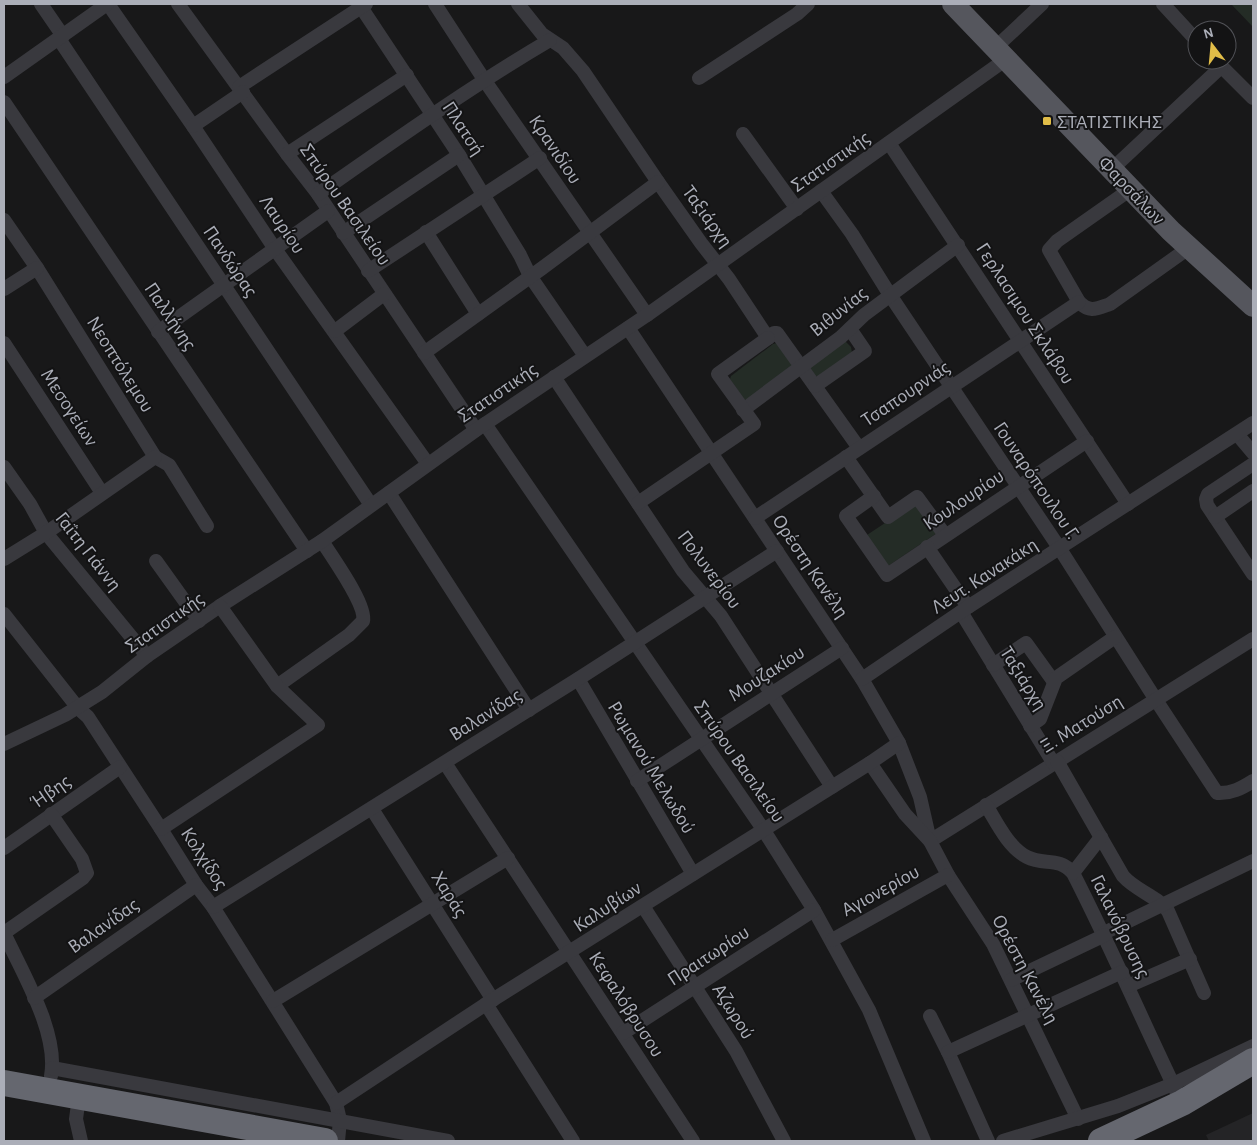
<svg xmlns="http://www.w3.org/2000/svg" width="1257" height="1145" viewBox="0 0 1257 1145" font-family="'Alegreya Sans',sans-serif">
<rect width="100%" height="100%" fill="#181819"/>
<!-- built -->
<path fill="#242426" d="M1253,1113V1141H1209L1206,1135Z"/>
<!-- green -->
<g fill="#242c26">
<path d="M1231,4H1253V27Z"/>
<path d="M845,341L851,347L852,353L819,376H814L809,366Z"/>
<path d="M777,343L791,363L792,367L747,400L744,399L730,379L731,376L773,344Z"/>
<path d="M915,503L937,533L885,568L864,537Z"/>
</g>
<g fill="none" stroke-linecap="round" stroke-linejoin="round">
<!-- street -->
<g stroke="#39393e" stroke-width="14">
<path d="M41,4L63,36"/>
<path d="M108,4L193,126L275,249L428,464"/>
<path d="M178,4L287,154L318,194L476,430"/>
<path d="M359,4L459,155L520,255L530,276L585,356"/>
<path d="M435,4L485,81L647,315"/>
<path d="M518,4L542,34L563,48L583,71L658,182L701,243L729,279L768,338L774,333H777L859,448"/>
<path d="M1163,4L1197,41"/>
<path d="M59,39L371,505"/>
<path d="M995,48L1042,4"/>
<path d="M1215,60L1253,98"/>
<path d="M4,77L107,4"/>
<path d="M699,78L797,14L808,4"/>
<path d="M239,87L366,4"/>
<path d="M4,102L307,551"/>
<path d="M193,126L243,92"/>
<path d="M743,134L797,209"/>
<path d="M889,143L1128,504"/>
<path d="M287,154L407,75"/>
<path d="M1111,170L1221,67"/>
<path d="M1131,189L1057,241L1049,250L1079,302C1090,313 1096,309 1110,304L1190,247"/>
<path d="M821,191L852,234L890,295L1060,549L1156,700L1217,793C1231,794 1242,788 1253,781"/>
<path d="M318,194C394,141 470,87 550,40"/>
<path d="M4,220L37,268L155,457L169,465L207,526"/>
<path d="M426,232L478,314"/>
<path d="M343,233L459,155"/>
<path d="M368,271L540,158"/>
<path d="M4,289L37,268"/>
<path d="M628,328L862,679L899,743L920,797L930,841L1253,639"/>
<path d="M335,331L384,294"/>
<path d="M158,332L328,211"/>
<path d="M4,343L102,493"/>
<path d="M424,353L541,269L658,182"/>
<path d="M554,377L683,571L721,616L832,787"/>
<path d="M815,386L865,351L850,329"/>
<path d="M743,410L841,337L864,315L958,245"/>
<path d="M485,424L763,829L814,910L869,1010L924,1141"/>
<path d="M1237,434L1253,453"/>
<path d="M846,457L888,517L917,497L945,535"/>
<path d="M1253,464L1208,494L1206,499L1207,505L1253,574"/>
<path d="M4,467L30,504L46,533L147,656"/>
<path d="M389,493L529,710"/>
<path d="M874,496L846,516L887,575L1087,441"/>
<path d="M638,503L754,424L718,374L768,338"/>
<path d="M1215,517L1253,491"/>
<path d="M755,518L1079,302"/>
<path d="M927,547L968,607"/>
<path d="M4,559L46,533L155,457"/>
<path d="M156,561L199,621"/>
<path d="M961,612L1054,764"/>
<path d="M4,614L78,708L88,717L161,829L196,885L213,907L336,1103L340,1120L338,1141"/>
<path d="M993,665L1026,643L1054,682"/>
<path d="M578,679L693,874"/>
<path d="M862,679L968,607L1253,423"/>
<path d="M277,686L349,635L363,621C367,605 332,557 322,541"/>
<path d="M1030,726L1040,719L1056,678L1115,637"/>
<path d="M4,744L65,715L102,692L147,656L220,606L322,541L476,430L647,315L1005,60"/>
<path d="M1057,761L1123,876C1136,891 1156,895 1168,911L1204,993"/>
<path d="M445,763L693,1141"/>
<path d="M870,763L905,814L930,841L948,875L993,944L1078,1119"/>
<path d="M637,781L842,648"/>
<path d="M986,805C997,823 1008,847 1027,857C1044,866 1058,856 1073,873C1112,949 1145,1027 1182,1103"/>
<path d="M372,809L493,1000"/>
<path d="M161,829L318,725L277,686L220,606"/>
<path d="M4,848L120,767"/>
<path d="M1073,873L1101,837"/>
<path d="M643,906L736,1051L784,1141"/>
<path d="M213,907L578,679L777,551"/>
<path d="M4,933L83,878L87,873L82,859L51,814"/>
<path d="M4,933C22,972 59,1033 51,1076"/>
<path d="M1104,933L1253,861"/>
<path d="M832,940L948,875"/>
<path d="M1011,980L1105,935"/>
<path d="M1128,986L1190,959"/>
<path d="M34,998L196,885"/>
<path d="M273,1001L508,858"/>
<path d="M486,1004L573,1141"/>
<path d="M930,1016L948,1052L988,1141"/>
<path d="M623,1033L814,910"/>
<path d="M948,1052L1122,972"/>
<path d="M52,1068L448,1141"/>
<path d="M79,1097L76,1119L81,1141"/>
<path d="M336,1103L486,1004L870,763L899,743"/>
<path d="M1003,1141L1118,1106L1173,1084L1253,1046"/>
</g>
<!-- primary -->
<path stroke="#55565d" stroke-width="22" d="M953,4L1171,231L1253,306"/>
<!-- highway -->
<g stroke="#65676f" stroke-width="26">
<path d="M4,1083L325,1141"/>
<path d="M1101,1141L1182,1103L1253,1061"/>
</g>
</g>
<!-- markers -->
<rect fill="#e1bd48" stroke="#131314" stroke-width="2" x="1042" y="116" width="10" height="10" rx="2.5"/>
<g text-anchor="middle" stroke-width="4" stroke-linejoin="round" paint-order="stroke">
<!-- poi labels -->
<g font-size="20" fill="#abaeb8" stroke="#131314" text-anchor="start">
<text x="1057" y="128">ΣΤΑΤΙΣΤΙΚΗΣ</text>
</g>
<!-- street labels -->
<g font-size="20" fill="#abaeb8" stroke="#131314">
<text transform="translate(464 128) rotate(57)" y="7">Πλατσή</text>
<text transform="translate(556 149) rotate(56)" y="7">Κρανιδίου</text>
<text transform="translate(830 161) rotate(-35)" y="7">Στατιστικής</text>
<text transform="translate(1132 190) rotate(46)" y="7">Φαρσάλων</text>
<text transform="translate(346 204) rotate(55)" y="7">Σπύρου Βασιλείου</text>
<text transform="translate(708 216) rotate(54)" y="7">Ταξιάρχη</text>
<text transform="translate(283 224) rotate(56)" y="7">Λαυρίου</text>
<text transform="translate(231 261) rotate(56)" y="7">Πανδώρας</text>
<text transform="translate(838 311) rotate(-39)" y="7">Βιθυνίας</text>
<text transform="translate(1026 313) rotate(57)" y="7">Γερλασιμου Σκλάβου</text>
<text transform="translate(171 316) rotate(56)" y="7">Παλλήνης</text>
<text transform="translate(121 364) rotate(58)" y="7">Νεοπτόλεμου</text>
<text transform="translate(497 392) rotate(-34)" y="7">Στατιστικής</text>
<text transform="translate(905 393) rotate(-34)" y="7">Τσαπουρνιάς</text>
<text transform="translate(70 407) rotate(57)" y="7">Μεσογείων</text>
<text transform="translate(1037 480) rotate(56)" y="7">Γουναρόπουλου Γ.</text>
<text transform="translate(963 499) rotate(-34)" y="7">Κουλουρίου</text>
<text transform="translate(89 551) rotate(52)" y="7">Γαΐτη Γιάννη</text>
<text transform="translate(811 566) rotate(56)" y="7">Ορέστη Κανέλη</text>
<text transform="translate(710 569) rotate(53)" y="7">Πολυνερίου</text>
<text transform="translate(984 575) rotate(-33)" y="7">Λευτ. Κανακάκη</text>
<text transform="translate(164 622) rotate(-35)" y="7">Στατιστικής</text>
<text transform="translate(766 673) rotate(-33)" y="7">Μουζακίου</text>
<text transform="translate(1024 678) rotate(58)" y="7">Ταξιάρχη</text>
<text transform="translate(485 714) rotate(-32)" y="7">Βαλανίδας</text>
<text transform="translate(1081 723) rotate(-32)" y="7">Ξ. Ματούση</text>
<text transform="translate(740 761) rotate(55)" y="7">Σπύρου Βασιλείου</text>
<text transform="translate(652 767) rotate(59)" y="7">Ρωμανού Μελωδού</text>
<text transform="translate(50 791) rotate(-35)" y="7">Ήβης</text>
<text transform="translate(205 858) rotate(57)" y="7">Κολχίδος</text>
<text transform="translate(880 890) rotate(-29)" y="7">Αγιονερίου</text>
<text transform="translate(450 894) rotate(58)" y="7">Χαράς</text>
<text transform="translate(607 906) rotate(-33)" y="7">Καλυβίων</text>
<text transform="translate(103 925) rotate(-35)" y="7">Βαλανίδας</text>
<text transform="translate(1121 926) rotate(64)" y="7">Γαλανόβρυσης</text>
<text transform="translate(708 955) rotate(-33)" y="7">Πραιτωρίου</text>
<text transform="translate(1026 969) rotate(62)" y="7">Ορέστη Κανέλη</text>
<text transform="translate(627 1004) rotate(57)" y="7">Κεφαλόβρυσου</text>
<text transform="translate(734 1011) rotate(58)" y="7">Αζωρού</text>
</g>
</g>
<!-- border -->
<rect width="1257" height="1145" fill="none" stroke="#abaeb8" stroke-width="10"/>
<!-- north arrow -->
<g transform="translate(1212 45) rotate(344)"><circle r="24" fill="#131314" stroke="#505156"/>
<path d="M0-4L9 19L0 12L-9 19Z" fill="#e1bd48"/>
<text y="-8" font-size="14" font-weight="bold" text-anchor="middle" fill="#abaeb8">N</text>
</g>
</svg>
